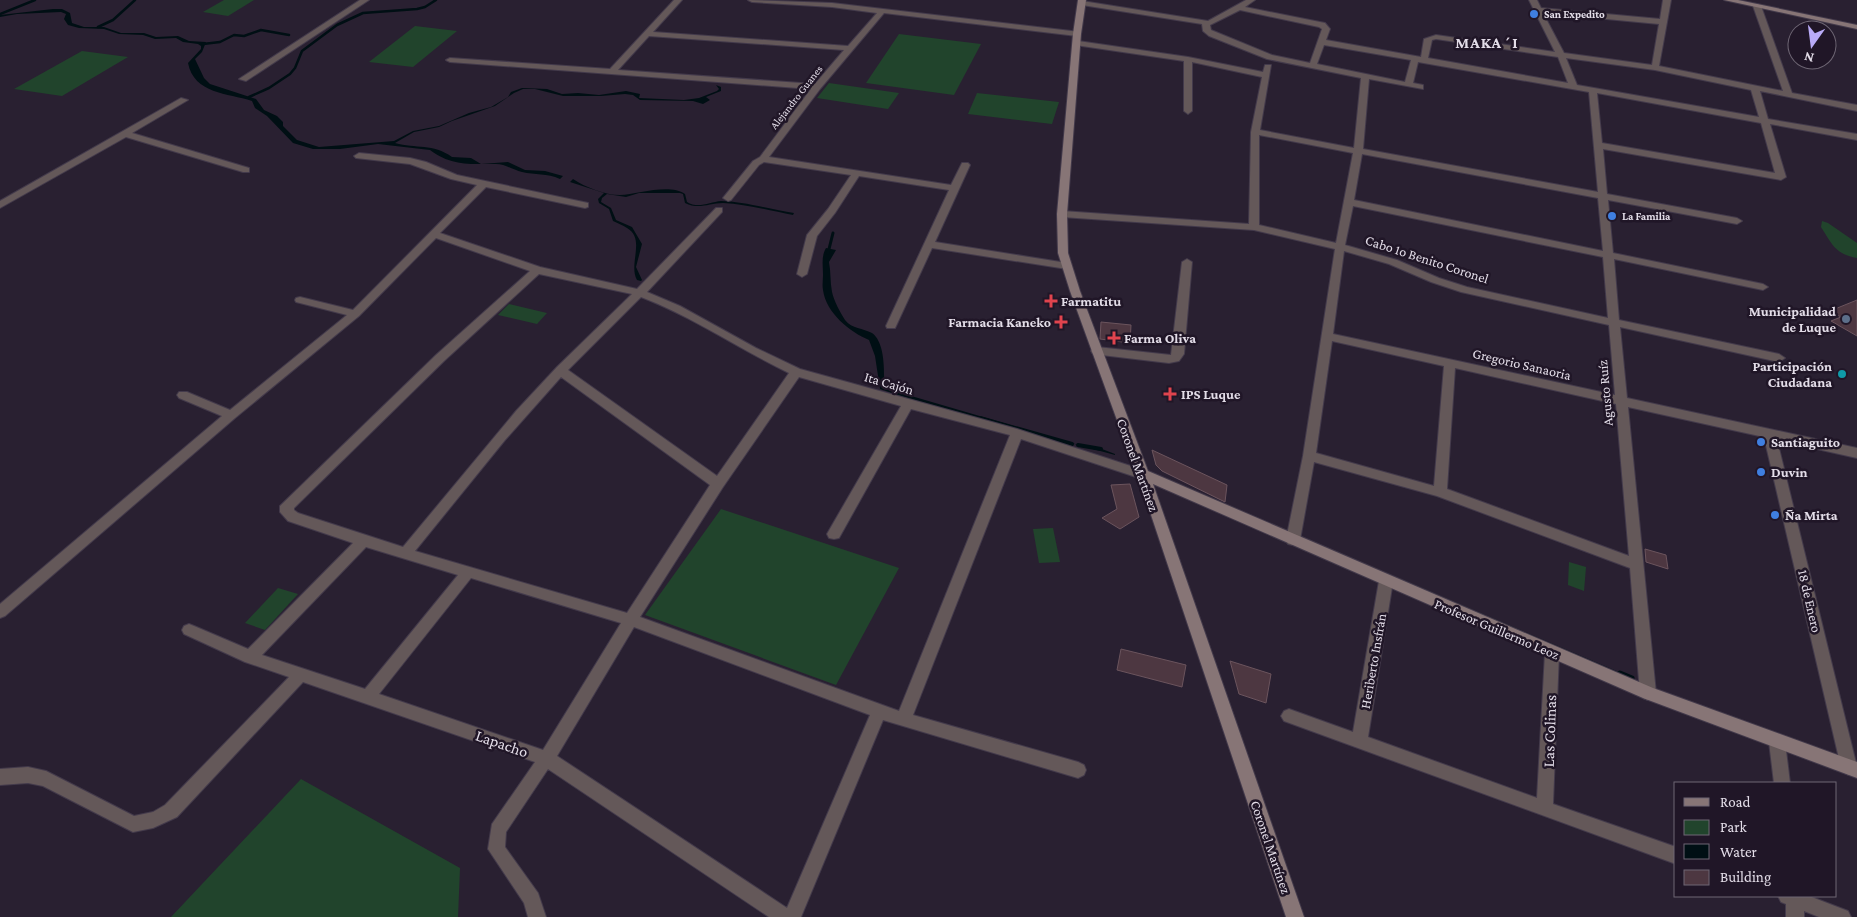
<svg xmlns="http://www.w3.org/2000/svg" width="1857" height="917" viewBox="0 0 1857 917" font-family="'Crimson Pro',serif">
<rect width="100%" height="100%" fill="#292031"/>
<!-- green -->
<g fill="#21442c">
<path d="M224,0H254L228,16L203,12Z"/>
<path d="M415,26L457,31L413,67L369,62Z"/>
<path d="M899,34L981,44L954,95L866,83Z"/>
<path d="M82,51L128,57L62,96L14,89Z"/>
<path d="M829,83L899,93L888,109L817,98Z"/>
<path d="M977,93L1059,102L1052,124L968,114Z"/>
<path d="M1822,221L1828,223L1857,243V258C1835,254 1832,244 1821,227Z"/>
<path d="M509,304L547,313L537,324L498,315Z"/>
<path d="M721,509L899,568L836,685L645,615Z"/>
<path d="M1053,528L1060,562L1039,563L1033,529Z"/>
<path d="M1569,562L1586,567L1584,591L1568,585Z"/>
<path d="M278,588L298,594L265,630L245,623Z"/>
<path d="M301,779L460,868L458,917H171Z"/>
</g>
<!-- water -->
<g fill="#000f14">
<path d="M53,9H62L70,13L72,23L84,27H104L121,33H144L156,37L178,36L189,41L206,42L202,52L195,59L204,78L210,84L256,99L264,110L277,116L283,122V126L297,140L319,147L394,141L413,131L439,126L469,113L491,107L508,97L511,92L522,88L547,89L562,94L578,93L599,95L626,91L640,94L639,98L684,100L699,98L717,91L719,89L716,85L721,87V91L706,97L710,100L703,104L693,101L640,100L633,95L625,94L601,96H563L535,89H523L514,93L495,106L452,121L439,127L414,132L395,143C416,149 433,143 452,157L471,158L481,164L508,162L525,170L545,171L563,176L560,179C547,173 535,175 522,172C513,170 505,164 496,164C470,164 451,166 430,150L378,144L340,149H313L293,143L267,116L255,108L252,101C228,93 194,94 188,63L201,49V46L198,44L183,42L176,38L155,39L143,35L119,34L104,29L79,28L68,25L64,19L66,14L61,12L17,14L0,17V15Z"/>
<path d="M573,179C585,187 605,195 620,195C637,194 670,183 685,194L687,202C698,209 710,202 721,201C742,201 773,210 794,213L793,215C771,211 746,204 723,203C709,203 699,210 685,203L683,194L680,193H639L626,197L607,194L602,198L601,202L611,208L616,220L632,227L642,244L636,267L642,280L641,281L637,280C628,264 646,239 627,228C623,225 617,223 613,221L609,209L599,203L598,199L604,193L570,182Z"/>
<path d="M826,248L836,250L829,262C831,272 830,282 832,292C834,301 840,312 845,320C852,329 863,328 872,333C886,343 884,374 884,388L1089,448L1102,449L1115,454V455L922,403L880,389L875,356L869,340C850,332 826,313 823,290C822,285 823,280 823,275C823,264 821,257 826,248Z"/>
<path d="M1338,552L1633,678V679Z"/>
</g>
<g fill="none" stroke-linecap="round" stroke-linejoin="round">
<!-- stream-far3 -->
<g stroke="#000f14" stroke-width="2.5">
<path d="M0,14L35,0"/>
<path d="M98,27L113,20L135,0"/>
<path d="M203,44L220,42L234,35L244,36L261,30L289,35"/>
<path d="M249,97L269,88L290,74L295,68L302,51L337,25L363,13L417,9L425,7L436,0"/>
</g>
<!-- stream-far2 -->
<path stroke="#000f14" stroke-width="3" d="M828,253L833,233"/>
<!-- stream-far1 -->
<g stroke="#000f14" stroke-width="4">
<path d="M980,418L1072,444"/>
<path d="M1078,445L1101,449"/>
</g>
<!-- stream -->
<path stroke="#000f14" stroke-width="5" d="M1620,673L1632,678"/>
</g>
<!-- building -->
<g fill="#4d3741" stroke="#6b545d">
<path d="M1857,300V336L1831,321L1841,317L1830,311Z"/>
<path d="M1101,322L1131,325L1130,343L1100,339Z"/>
<path d="M1152,450L1227,485L1225,502L1162,471L1156,465Z"/>
<path d="M1130,484L1139,517L1120,529L1102,518L1117,509L1111,485Z"/>
<path d="M1645,549L1666,555L1668,569L1646,562Z"/>
<path d="M1121,649L1186,665L1182,687L1117,670Z"/>
<path d="M1230,661L1271,674L1266,703L1239,694Z"/>
</g>
<g fill="none" stroke-linecap="round" stroke-linejoin="round">
<!-- street casing -->
<g stroke="#433a4b" stroke-width="2">
<g id="street">
<path d="M360,0H369L246,81L239,79Z"/>
<path d="M674,0H682L653,32L848,46L877,13L832,7L752,2L748,0L832,3L1080,32L1081,34L1077,36L884,13L820,89L769,157L951,185L962,163H968L970,165L935,242L1067,263L1072,266L1067,269L932,248L896,326L895,328H887L886,326L949,190L859,176L835,213L817,236L807,274L802,277L797,274L807,235L828,209L851,175L764,162L759,165L731,200L728,201L723,198L753,161L760,157L811,89L450,62L446,60L450,58L610,69ZM649,36L844,50L815,84L618,70Z"/>
<path d="M1246,0H1255L1245,7L1325,23L1330,29L1326,40L1421,57L1424,39L1436,35L1555,52L1529,0H1537L1541,8L1660,19L1663,0H1671L1659,66L1783,91L1753,6L1757,4L1761,6L1792,93L1857,105V111L1760,91L1768,119L1857,134V140L1770,124L1786,177L1781,180L1603,149L1607,194L1737,218L1742,221L1737,224L1608,200L1613,253L1763,284L1768,287L1763,290L1614,259L1619,320L1779,354L1785,358L1779,362L1620,327L1627,398L1857,448V458L1777,440L1857,767L1855,772L1849,775L1843,772L1841,767L1764,437L1628,407L1656,693L1653,698L1648,700L1643,698L1640,693L1630,568L1437,496L1314,462L1300,540L1298,544L1293,545L1288,544L1286,540L1303,456L1335,249L1254,230L1062,217L1057,214L1062,211L1249,224L1251,132L1262,77L1192,62V111L1188,114L1184,111V61L1075,45V41H1078L1188,57L1263,72L1265,65H1271L1260,130L1354,148L1361,78L1267,59L1209,36L1203,31L1202,24L1082,5L1078,3L1082,1L1208,21ZM1240,10L1319,27L1322,29L1310,63L1272,55L1211,30L1210,25ZM1543,13L1659,24L1652,65L1564,53ZM1436,39L1558,57L1568,83L1428,58L1432,40ZM1324,45L1411,60L1405,82L1317,64ZM1566,58L1655,70L1751,90L1759,117L1577,85ZM1418,62L1589,92L1598,192L1363,149L1369,79L1423,89V85L1413,83ZM1597,93L1761,123L1775,173L1602,143ZM1259,135L1353,153L1336,243L1259,225ZM1362,154L1598,198L1603,251L1354,200ZM1353,206L1603,257L1608,318L1467,287L1439,278L1397,260L1345,245ZM1344,251L1389,264L1431,282L1461,292L1609,325L1615,395L1333,334ZM1332,341L1444,366L1434,486L1316,453ZM1455,368L1616,404L1629,556L1447,489Z"/>
<path d="M181,98L188,100L132,133L249,168V172H243L126,137L0,208V201Z"/>
<path d="M359,153L410,158L426,162L457,175L588,203V207L585,208L486,187L440,233L540,267L637,289L716,208H722V212L647,292L680,306L756,348L800,369L1017,429L1146,471L1148,474L1146,477L1142,479L1021,439L913,715L1078,762L1084,765L1086,770L1084,775L1078,778L883,720L801,917H769L548,769L506,832L505,847L538,893L546,917H528L524,903L488,849L492,824L535,762L303,682L177,817L153,828L133,832L43,786L28,783L0,785V769L28,767L46,771L134,816L153,812L165,805L289,677L245,662L184,634L182,630L184,626L189,624L194,626L248,649L353,543L288,521L280,512V506L436,355L530,271L436,238L359,316L235,418L5,616L0,618V604L222,416L179,398L177,395L179,392H187L230,410L347,315L296,302L295,300L296,298L300,297L353,310L477,185L451,179L410,164L356,158L354,156ZM539,274L632,294L557,367L516,411L403,547L298,513L294,510V508L444,361ZM641,297C693,317 739,349 789,373L717,476L568,370ZM561,377L710,485L627,613L415,551L505,440ZM799,377L901,406L827,534L829,538L834,539L839,538L911,409L1010,435L899,711L640,617L723,487ZM366,547L458,575L365,689L262,655ZM471,578L621,623L543,750L379,694ZM634,627L870,715L787,908L557,756Z"/>
<path d="M1187,259L1192,262L1184,354L1179,361L1169,363L1093,354L1091,351L1093,348L1097,347L1171,355L1182,262Z"/>
<path d="M1386,575L1391,577L1393,581L1368,737L1537,798L1545,653L1547,649L1552,647L1557,649L1559,653L1553,804L1676,847V864L1284,721L1281,716L1284,711L1289,709L1353,732L1379,581L1381,577Z"/>
<path d="M1777,735L1783,737L1785,742L1790,783H1774L1769,742L1771,737Z"/>
<path d="M1778,896H1809L1848,911L1851,917H1819L1804,911V917H1786V904L1781,902Z"/>
</g>
</g>
<!-- secondary casing -->
<g stroke="#433a4b" stroke-width="2">
<g id="secondary">
<path d="M1078,0H1086L1081,34L1067,214L1068,253L1080,291L1148,471L1653,688L1857,762V778L1643,698L1153,484L1304,917H1286L1145,497L1070,291L1058,253L1057,214L1073,34Z"/>
<path d="M1724,0H1738L1857,25V29Z"/>
</g>
</g>
<!-- street -->
<use href="#street" fill="#645859" fill-rule="evenodd"/>
<!-- secondary -->
<use href="#secondary" fill="#877576" fill-rule="evenodd"/>
</g>
<!-- markers -->
<g fill="#3f7fe0" stroke="#201627" stroke-width="2">
<circle cx="1534" cy="14" r="5"/>
<circle cx="1612" cy="216" r="5"/>
<circle cx="1761" cy="442" r="5"/>
<circle cx="1761" cy="472" r="5"/>
<circle cx="1775" cy="515" r="5"/>
</g>
<g fill="#e0444e" stroke="#201627" stroke-width="2">
<path d="M1048.5 293.5h5v5h5v5h-5v5h-5v-5h-5v-5h5z"/>
<path d="M1058.5 314.5h5v5h5v5h-5v5h-5v-5h-5v-5h5z"/>
<path d="M1111.5 330.5h5v5h5v5h-5v5h-5v-5h-5v-5h5z"/>
<path d="M1167.5 386.5h5v5h5v5h-5v5h-5v-5h-5v-5h5z"/>
</g>
<circle fill="#5c6f8a" stroke="#201627" stroke-width="2" cx="1846" cy="319" r="5"/>
<circle fill="#0f9aa8" stroke="#201627" stroke-width="2" cx="1842" cy="374" r="5"/>
<g text-anchor="middle" stroke-width="5" stroke-linejoin="round" paint-order="stroke">
<!-- far-poi labels -->
<g font-size="11" font-weight="bold" fill="#e3dde8" stroke="#201627" text-anchor="start">
<text x="1544" y="18">San Expedito</text>
<text x="1622" y="220">La Familia</text>
</g>
<!-- far-street labels -->
<g font-size="11" fill="#e3dde8" stroke="#201627">
<text transform="translate(796 97) rotate(-52)" y="4">Alejandro Guanes</text>
</g>
<!-- street labels -->
<g font-size="14" fill="#e3dde8" stroke="#201627">
<text transform="translate(1427 259) rotate(18)" y="5">Cabo 1o Benito Coronel</text>
<text transform="translate(1522 364) rotate(13)" y="5">Gregorio Sanaoria</text>
<text transform="translate(889 383) rotate(16)" y="5">Ita Cajón</text>
<text transform="translate(1605 393) rotate(-95)" y="5">Agusto Ruíz</text>
<text transform="translate(1138 465) rotate(70)" y="5">Coronel Martínez</text>
<text transform="translate(1810 601) rotate(77)" y="5">18 de Enero</text>
<text transform="translate(1497 629) rotate(23)" y="5">Profesor Guillermo Leoz</text>
<text transform="translate(1373 661) rotate(-80)" y="5">Heriberto Insfrán</text>
<text transform="translate(1271 847) rotate(71)" y="5">Coronel Martínez</text>
</g>
<!-- poi labels -->
<g font-size="14" font-weight="bold" fill="#e3dde8" stroke="#201627" text-anchor="start">
<text x="1061" y="306">Farmatitu</text>
<text x="1836" y="316" text-anchor="end">Municipalidad<tspan x="1836" dy="16">de Luque</tspan></text>
<text x="1051" y="327" text-anchor="end">Farmacia Kaneko</text>
<text x="1124" y="343">Farma Oliva</text>
<text x="1832" y="371" text-anchor="end">Participación<tspan x="1832" dy="16">Ciudadana</tspan></text>
<text x="1181" y="399">IPS Luque</text>
<text x="1771" y="447">Santiaguito</text>
<text x="1771" y="477">Duvin</text>
<text x="1785" y="520">Ña Mirta</text>
</g>
<!-- far-district labels -->
<g font-size="16" font-weight="bold" letter-spacing="1" fill="#e3dde8" stroke="#201627">
<text x="1487" y="48">MAKA´I</text>
</g>
<!-- near-street labels -->
<g font-size="16" fill="#e3dde8" stroke="#201627">
<text transform="translate(1549 731) rotate(-88)" y="6">Las Colinas</text>
<text transform="translate(502 743) rotate(19)" y="6">Lapacho</text>
</g>
</g>
<!-- legend -->
<rect x="1674" y="782" width="162" height="115" fill="#201627" stroke="#6e6674"/>
<rect x="1684" y="798" width="25" height="8" fill="#877576" stroke="#6e6674"/>
<text x="1720" y="807" font-size="15" fill="#e3dde8">Road</text>
<rect x="1684" y="820" width="25" height="15" fill="#21442c" stroke="#6e6674"/>
<text x="1720" y="832" font-size="15" fill="#e3dde8">Park</text>
<rect x="1684" y="844" width="25" height="15" fill="#000f14" stroke="#6e6674"/>
<text x="1720" y="857" font-size="15" fill="#e3dde8">Water</text>
<rect x="1684" y="870" width="25" height="15" fill="#4d3741" stroke="#6e6674"/>
<text x="1720" y="882" font-size="15" fill="#e3dde8">Building</text>
<!-- north arrow -->
<g transform="translate(1812 45) rotate(194)"><circle r="24" fill="#201627" stroke="#6e6674"/>
<path d="M0-4L9 19L0 12L-9 19Z" fill="#b9abf7"/>
<text y="-8" font-size="14" font-weight="bold" text-anchor="middle" fill="#e3dde8">N</text>
</g>
</svg>
